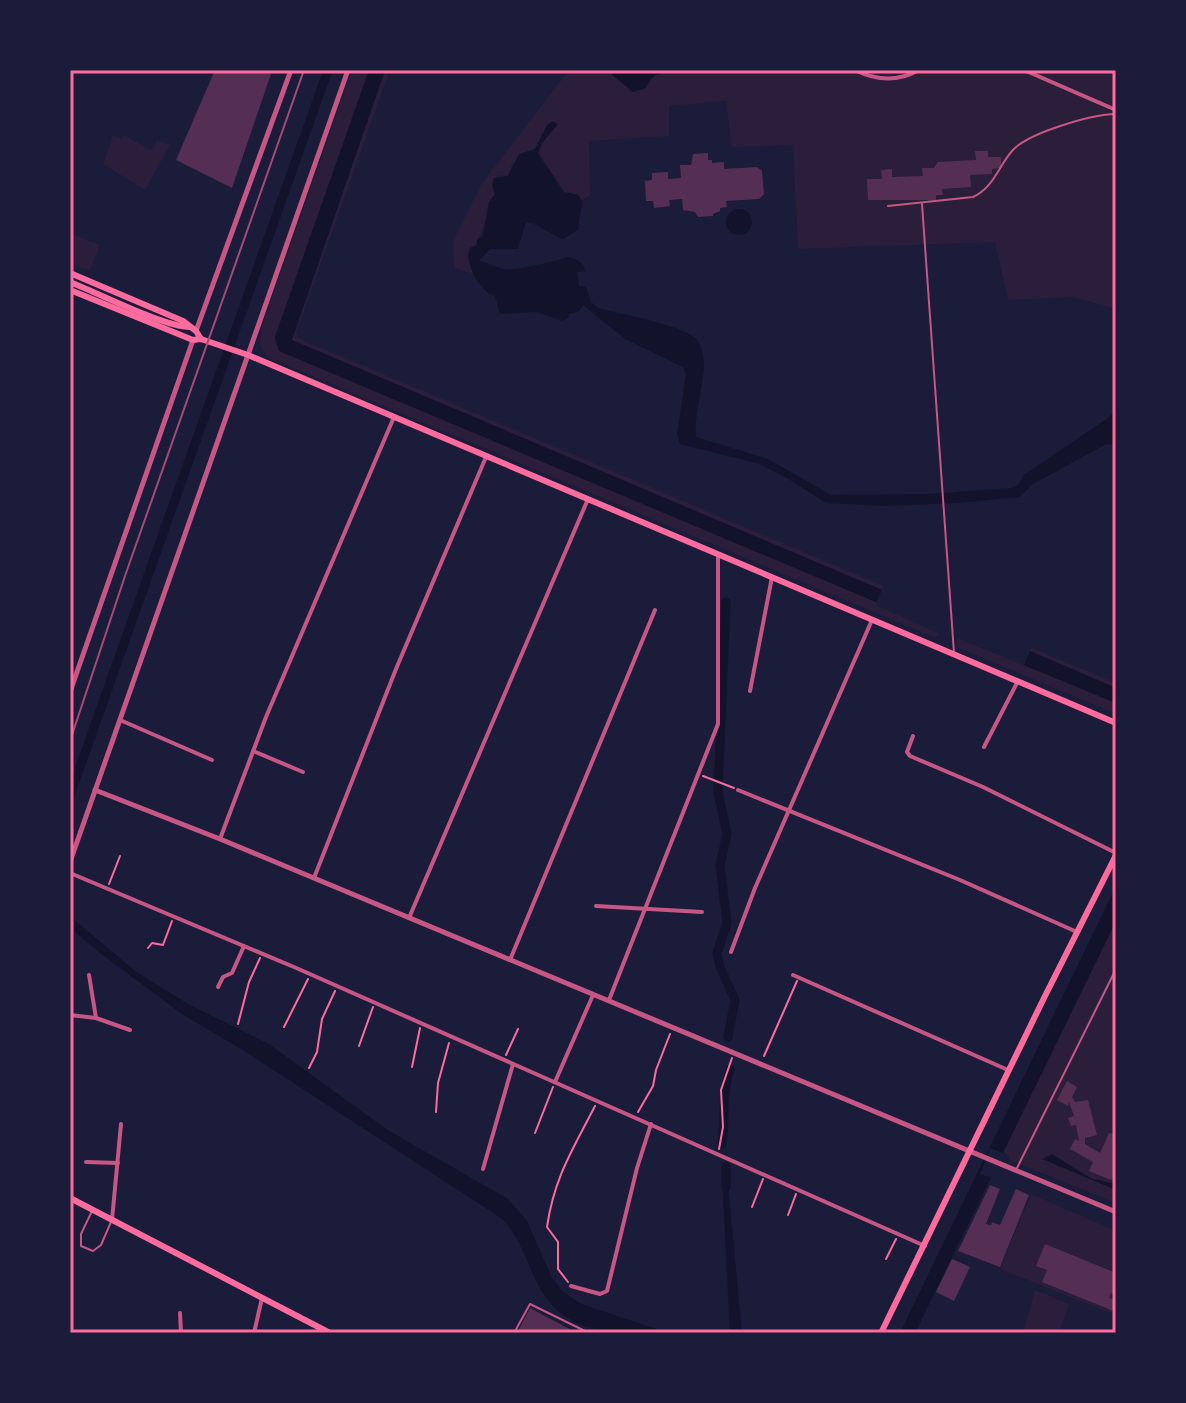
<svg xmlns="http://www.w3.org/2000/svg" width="1186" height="1403" viewBox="0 0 1186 1403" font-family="'Golos Text',sans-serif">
<rect width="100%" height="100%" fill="#1b1b3a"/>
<!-- green -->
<g fill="#2a1e3b">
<path d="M352,70H369L275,337L279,351L876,602V605L940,634L934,637L900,623L267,357L259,343L263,323Z"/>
<path d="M385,70H390L296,333L298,338L884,586L882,590L291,340Z"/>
<path d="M569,70H1116V309L1074,297L1008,300L995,242L798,249L793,145L732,147L726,101L669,106V136L589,141L590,195L582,201L578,195L564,192L538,153L542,143L558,124L547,126L535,149L512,164L508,176L497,175L492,185L496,194C484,217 484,236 467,256L473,274L454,267L453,241L483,182Z"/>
<path d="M113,135L122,139L124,135L151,150L157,140L170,145L145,190L103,164Z"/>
<path d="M70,233L100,245L90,271L70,263Z"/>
<path d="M957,638L1116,703V714L957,647Z"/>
<path d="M1032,648L1116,683V688L1030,651Z"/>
<path d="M1116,921V1203L1009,1160L1010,1157L1003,1152Z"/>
<path d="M1031,1194L1116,1231V1315L1000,1269Z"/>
<path d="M1035,1290L1069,1304L1059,1333H1023Z"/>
</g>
<!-- water -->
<g fill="#12122b">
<path d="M369,70H385L292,340L882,590L876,602L279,351L275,337Z"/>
<path d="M611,70H679L656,75L651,79L646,88L633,92L612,75Z"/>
<path d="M553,121L558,124L542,143L538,153L564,192L578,195L582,201L578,230L563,239C549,234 540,224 526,222L518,249H490L479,261C488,263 495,267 504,269C513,271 559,261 568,257C577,260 584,261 585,271L577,272L579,286L586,287L591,302L598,308C617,313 687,326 697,340C704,349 705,365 703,376C701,395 694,417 696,437L768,459L831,495L928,494L1011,488L1018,485L1024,475L1108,418L1116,409V445L1106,444L1033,484L1020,497L958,503L884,506L826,503L792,481L760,464L680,444L677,434L686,374L683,367L625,339L583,305L579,311L569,314V317L563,321L537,312L500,314L495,296C480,292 464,264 470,248L477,245V240L483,236L489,202L495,194L492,185L494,178L508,176L519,154L535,149L547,125Z"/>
<circle cx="739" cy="222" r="13"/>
<path d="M1030,651L1116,688V703L1024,665Z"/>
<path d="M1116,886V921L915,1333H900Z"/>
<path d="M70,916L135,971L188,1004L269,1044L389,1131L508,1199L527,1221L551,1276L562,1291L581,1304L668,1333C609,1333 560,1338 533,1274C523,1252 517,1231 498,1216L246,1052L182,1014L104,956L70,928Z"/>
<path d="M1052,1154L1092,1179L1116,1184V1190L1042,1159Z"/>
<path d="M727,1175L742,1333H730L722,1177Z"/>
</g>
<!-- pier -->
<path fill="#1b1b3a" d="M990,1148L1006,1154L994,1179L980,1174Z"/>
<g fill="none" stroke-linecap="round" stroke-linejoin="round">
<!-- canal -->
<g stroke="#12122b" stroke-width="9">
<path d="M726,602L718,792L727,834L720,865L727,923L717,953L720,967L735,1000L728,1037"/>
<path d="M70,795L328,70"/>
<path d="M722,1144C726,1118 721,1094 730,1069"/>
<path d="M726,1167V1187"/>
</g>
</g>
<!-- building -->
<g fill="#542f53">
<path d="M215,70H267L271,74L232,188L176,160Z"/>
<path d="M975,151H988V157H1001V168L992,169V174L970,175L971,187L942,189L943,195H936V200H868L867,179H882L881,170L892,169V177L923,176L922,168H934L938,162L976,160Z"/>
<path d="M708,153V160H712V163L724,162V169L757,167L762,171L764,194L759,199L726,201L727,207L720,208V211L713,214V216L698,217L695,212L683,210L682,199L669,200L670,206L654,208L653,201H646L645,181L652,180V173L668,172V179L681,178L680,165H691L693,154Z"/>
<path d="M1067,1081L1077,1087L1072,1097L1075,1102L1088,1100L1097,1135L1085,1138V1144L1100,1153L1109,1133L1116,1135V1170L1111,1180L1089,1171L1093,1162L1070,1149L1075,1139L1079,1141L1076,1125L1071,1126L1068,1118L1074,1116L1069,1102L1068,1106L1057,1100Z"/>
<path d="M990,1185L1000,1189L986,1224L991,1225L992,1222L1000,1225L1016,1189L1029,1195L1000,1267L958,1251Z"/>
<path d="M1045,1244L1116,1273V1295L1111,1293L1109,1298L1116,1300V1312L1042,1282L1047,1270L1036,1266Z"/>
<path d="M952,1259L970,1267L954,1301L936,1292Z"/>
<path d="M530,1308L577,1333H517Z"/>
</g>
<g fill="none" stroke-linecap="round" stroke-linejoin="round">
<!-- path -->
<g stroke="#ff6b9d" stroke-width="2">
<path d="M703,776L734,788"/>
<path d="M109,884L120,856"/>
<path d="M148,948L152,943L163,945L172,921"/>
<path d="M238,1024L249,982L260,958"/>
<path d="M284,1027L308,979"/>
<path d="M359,1046L373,1007"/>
<path d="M506,1055L518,1029"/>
<path d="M764,1056L797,981"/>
<path d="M412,1067L420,1028"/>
<path d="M309,1068L317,1052L322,1019L335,991"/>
<path d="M436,1112L438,1083L449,1043"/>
<path d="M638,1112L653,1086L656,1070L670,1034"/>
<path d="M535,1133L553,1087"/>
<path d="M719,1149L723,1127L721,1090L732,1058"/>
<path d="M752,1207L763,1179"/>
<path d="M788,1215L796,1194"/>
<path d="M886,1259L896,1239"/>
<path d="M568,1282L558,1269V1242L547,1227C554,1178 573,1149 595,1106"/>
</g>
<!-- service -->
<g stroke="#c65784" stroke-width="2">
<path d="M922,204L954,653"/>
<path d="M888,206L973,197C994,187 998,167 1012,151C1027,133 1093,114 1116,114"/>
<path d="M1017,1168L1116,969"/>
<path d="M92,1211L81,1234V1246L93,1251L101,1245L111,1222"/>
<path d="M514,1333L530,1304L589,1333"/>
</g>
<!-- minor -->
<g stroke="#c65784" stroke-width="4">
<path d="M855,70C877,81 898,82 919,70"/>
<path d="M1024,70L1116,110"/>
<path d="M750,691L772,577"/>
<path d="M120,720L212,760"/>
<path d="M913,736L907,752L910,756L983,787L1116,853"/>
<path d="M984,747L1018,681"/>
<path d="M253,751L303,772"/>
<path d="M738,790L960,880L1077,932"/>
<path d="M220,839L266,717L394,417"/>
<path d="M70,873L294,967L925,1246"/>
<path d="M314,878L396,669L486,457"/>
<path d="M596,906L702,912"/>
<path d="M409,918L588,499"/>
<path d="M731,952L755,888L872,620"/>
<path d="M510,960L655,610"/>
<path d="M89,975L96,1018"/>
<path d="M793,975L1008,1070"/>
<path d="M218,987L223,977L232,973L244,946"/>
<path d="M609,1000L718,724V555"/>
<path d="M70,1015L96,1018L130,1030"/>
<path d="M555,1082L593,995"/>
<path d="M86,1162L118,1163"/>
<path d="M483,1169L513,1064"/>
<path d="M112,1220L121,1124"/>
<path d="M571,1286L600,1294L607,1291L637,1168L651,1124"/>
<path d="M180,1313L181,1333"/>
<path d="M254,1333L262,1298"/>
</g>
<!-- tertiary -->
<g stroke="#c65784" stroke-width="5">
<path d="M196,331L291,70"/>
<path d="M70,692L193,340"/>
<path d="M95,790L220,839L1116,1212"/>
<path d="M70,862L348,70"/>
</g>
<!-- secondary -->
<g stroke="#ff6b9d" stroke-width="6">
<path d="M70,1198L330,1333"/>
<path d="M881,1333L1044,998L1116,855"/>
</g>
<!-- primary -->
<g stroke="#ff6b9d" stroke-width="6">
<path d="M70,273L183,321L196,331L201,339"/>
<path d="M70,282C98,293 164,327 190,327"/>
<path d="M70,290L193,340L201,339L248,355L1116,723"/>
</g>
<!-- rail -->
<path stroke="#a44b75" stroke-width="2" d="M70,741L126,573L304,70"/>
</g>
<!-- border -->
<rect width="1186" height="1403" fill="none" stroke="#1b1b3a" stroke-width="144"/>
<rect x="72" y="72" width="1042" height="1259" fill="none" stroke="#ff6b9d" stroke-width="3"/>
</svg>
